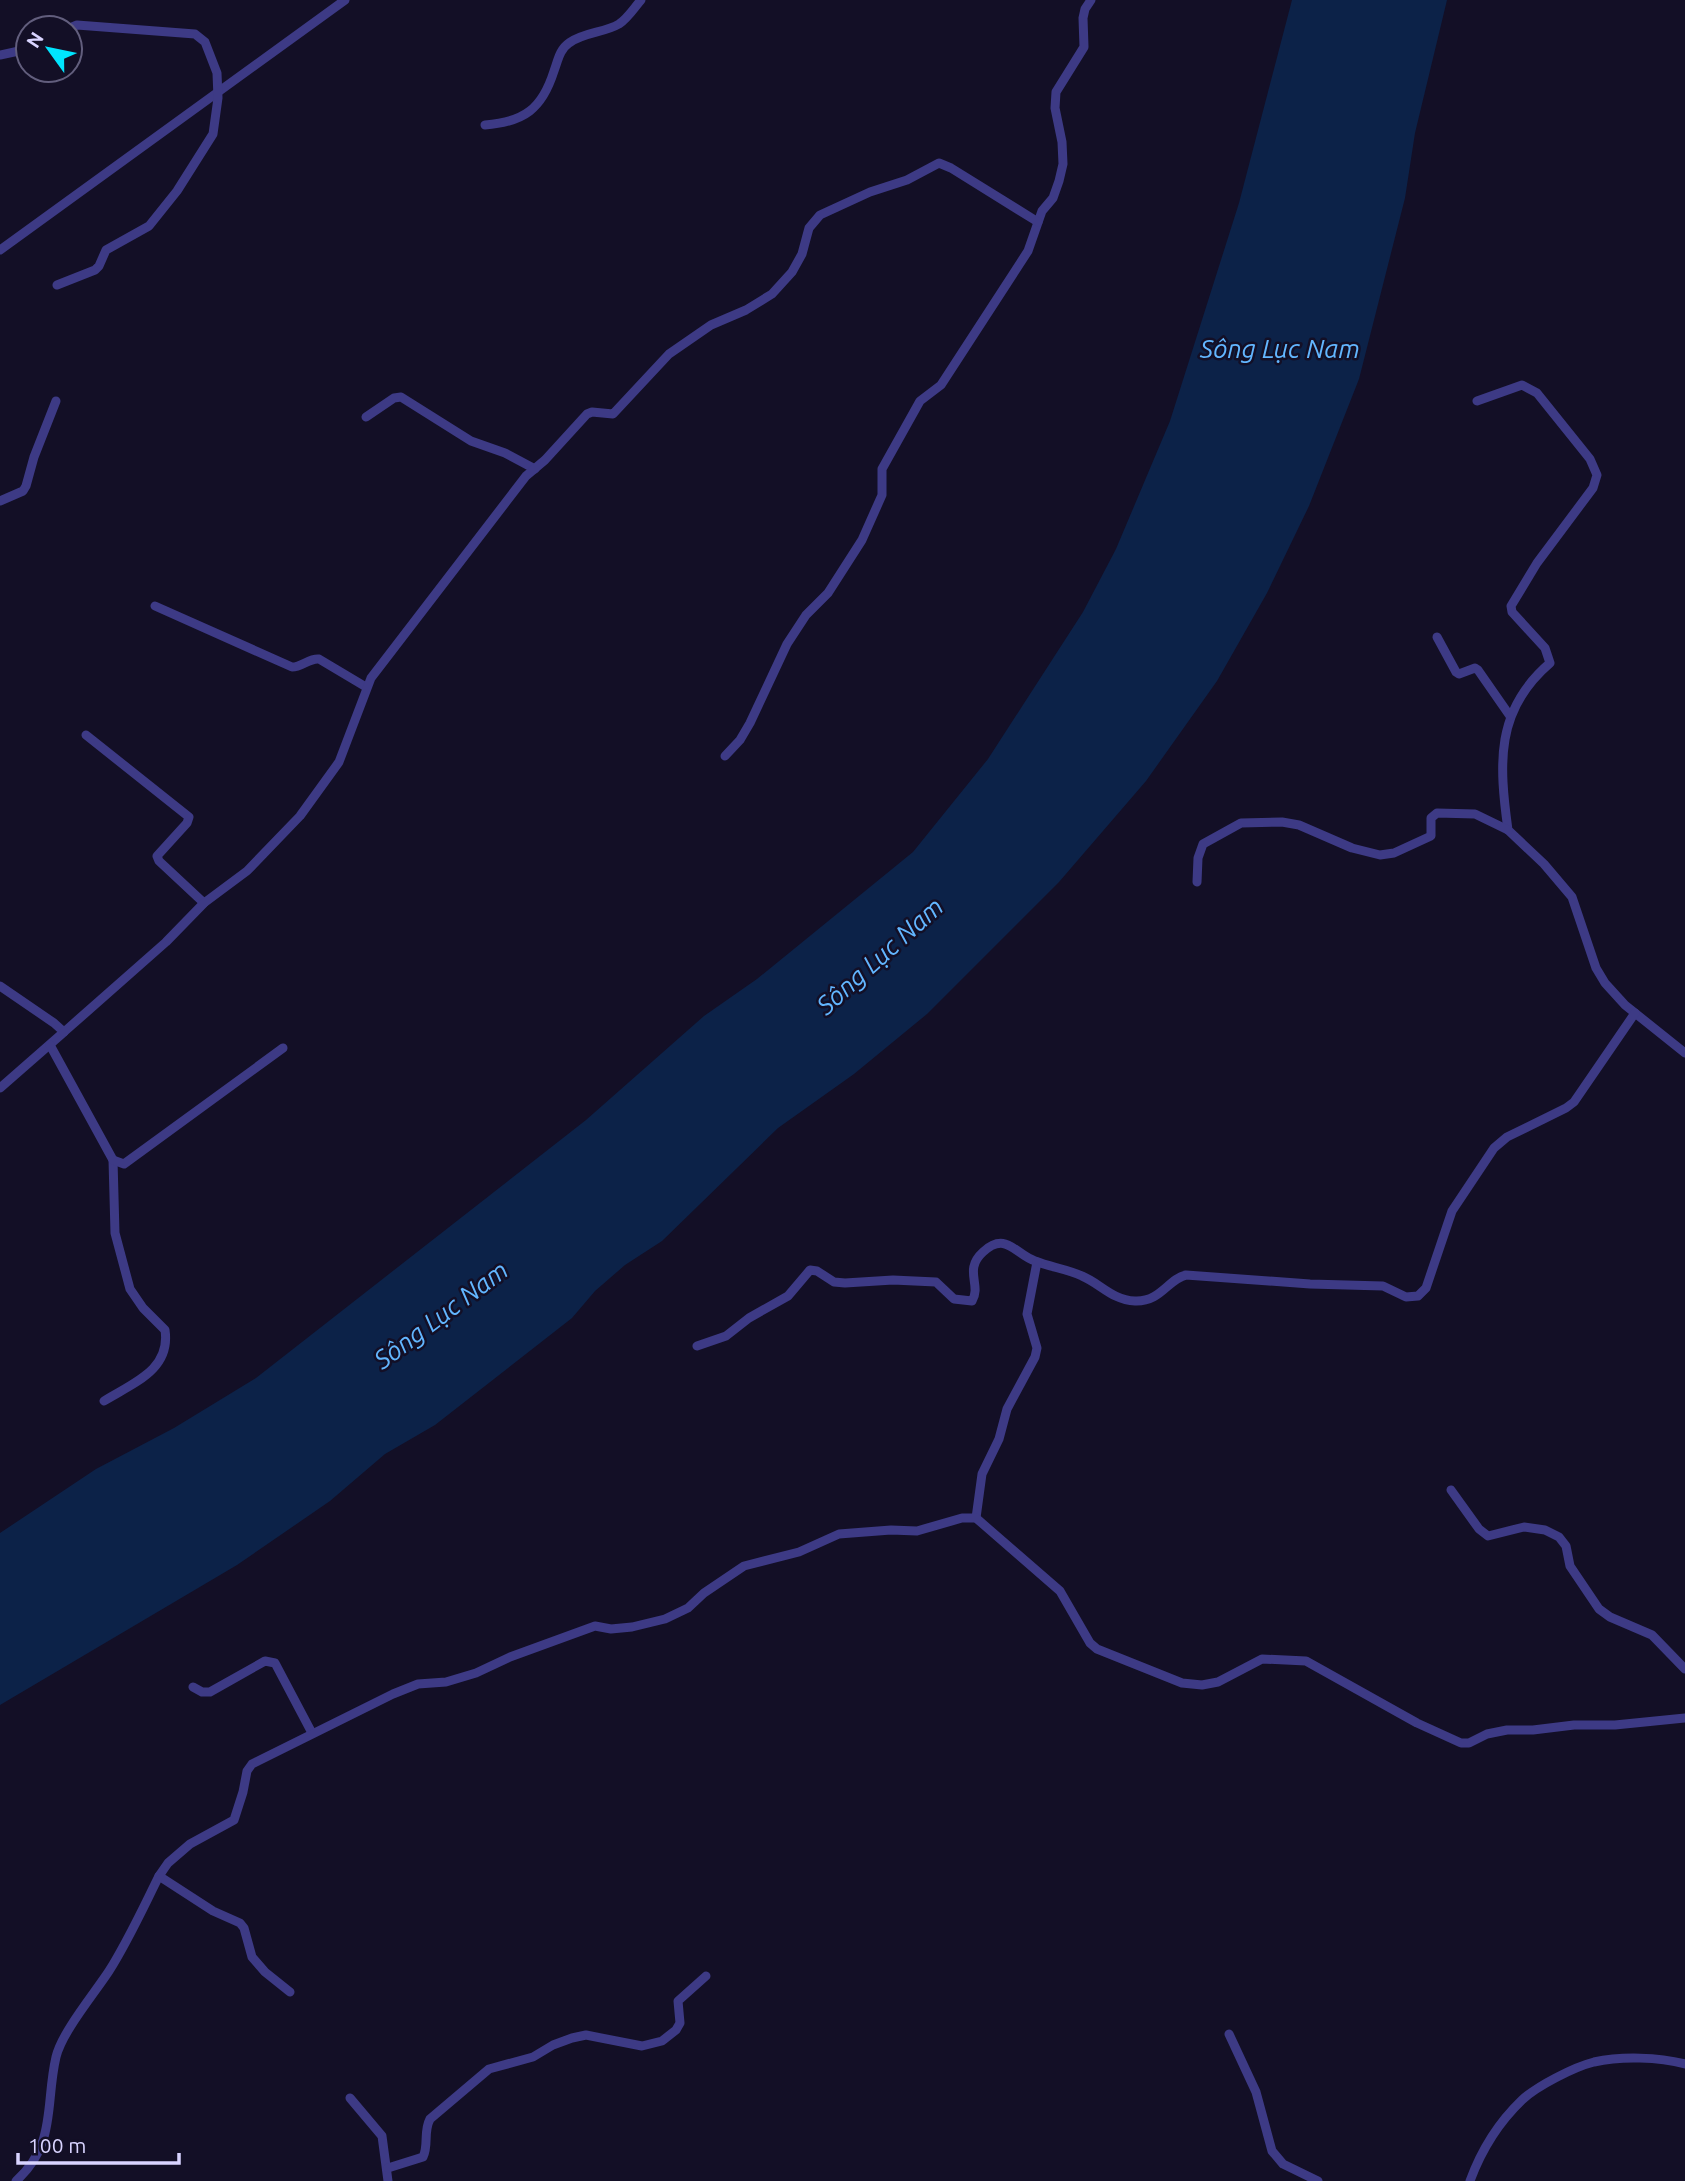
<svg xmlns="http://www.w3.org/2000/svg" width="1685" height="2181" viewBox="0 0 1685 2181" font-family="Ubuntu,sans-serif">
<rect width="100%" height="100%" fill="#130f26"/>
<!-- water -->
<path fill="#0c2248" d="M1292,0H1447L1415,133L1405,198L1359,379L1309,506L1267,593L1217,681L1146,781L1059,882L927,1014L854,1074L778,1128L662,1241L625,1265L595,1291L572,1318L435,1425L385,1454L330,1501L237,1565L0,1705V1533L96,1469L174,1428L256,1378L586,1120L704,1016L757,979L913,852L988,759L1083,612L1116,549L1170,421L1239,203Z"/>
<g fill="none" stroke-linecap="round" stroke-linejoin="round">
<!-- minor -->
<g stroke="#3d3a85" stroke-width="9">
<path d="M0,55L28,49"/>
<path d="M485,125C524,122 542,109 554,71C558,60 560,49 569,43C584,32 604,33 619,24C628,18 634,8 641,0"/>
<path d="M0,250L345,0"/>
<path d="M57,285L95,270L99,266L106,250L149,226L177,191L213,134L218,98L217,73L205,42L195,34L77,25L70,28"/>
<path d="M1477,401L1522,385L1537,393L1590,459L1597,475L1593,488L1537,563L1511,606L1512,612L1545,648L1550,663C1495,710 1499,764 1508,830L1544,864L1572,897L1596,968L1605,983L1625,1005L1685,1053"/>
<path d="M366,417L394,398L401,397L471,441L505,453L535,469"/>
<path d="M0,501L23,491L26,486L34,457L56,401"/>
<path d="M155,606L292,667C302,667 309,658 319,659L366,687"/>
<path d="M1437,637L1456,672L1459,674L1475,668L1478,670L1510,716"/>
<path d="M86,735L189,817L187,823L157,856L159,861L204,903"/>
<path d="M725,756L740,740L750,723L787,644L806,615L828,593L862,540L882,495V469L920,401L941,385L1028,251L1042,211L1053,198L1059,181L1063,164L1062,142L1055,108L1056,92L1084,47L1083,18L1085,9L1091,0"/>
<path d="M1197,882L1198,858L1203,844L1241,823L1282,822L1299,825L1352,848L1380,855L1394,853L1431,836V818L1437,813L1475,814L1508,830"/>
<path d="M0,986L54,1023L64,1032L0,1088"/>
<path d="M64,1032L166,942L204,903L247,871L300,816L339,762L371,678L526,476L545,460L587,414L592,412L613,414L669,354L711,325L746,310L772,294L792,272L802,254L809,228L820,215L870,192L907,180L939,163L951,168L1038,222"/>
<path d="M50,1045L113,1160L115,1233L130,1289L143,1308L165,1330C171,1370 133,1383 104,1401"/>
<path d="M113,1160L124,1164L283,1048"/>
<path d="M697,1346L726,1336L749,1318L788,1296L810,1270L817,1271L834,1282L845,1283L893,1280L936,1282L954,1299L972,1301C982,1285 963,1270 983,1252C1006,1231 1015,1254 1035,1261C1050,1267 1067,1269 1082,1276C1101,1284 1112,1300 1135,1301C1161,1302 1168,1279 1186,1275L1310,1284L1383,1286L1406,1297L1418,1296L1426,1288L1452,1211L1494,1148L1507,1137L1566,1108L1574,1102L1635,1013"/>
<path d="M1451,1490L1479,1529L1488,1536L1524,1527L1545,1530L1559,1537L1566,1546L1570,1566L1599,1609L1610,1617L1652,1635L1685,1669"/>
<path d="M976,1518L982,1474L999,1439L1007,1409L1035,1357L1037,1348L1027,1314L1037,1262"/>
<path d="M193,1687L202,1692H210L265,1661L275,1663L312,1733"/>
<path d="M159,1876L213,1911L240,1923L244,1928L252,1957L265,1972L290,1992"/>
<path d="M1229,2034L1256,2092L1272,2151L1283,2164L1318,2181"/>
<path d="M350,2098L382,2136L388,2181"/>
<path d="M388,2168L423,2157C429,2145 423,2132 430,2119L489,2069L533,2057L553,2045L572,2038L586,2035L642,2046L662,2041L676,2030L680,2023L678,2001L706,1976"/>
<path d="M16,2181C57,2144 45,2104 56,2057C62,2032 94,1994 109,1971C128,1941 143,1908 159,1876L168,1863L190,1844L234,1820L243,1792L247,1771L252,1764L393,1694L418,1684L446,1682L476,1673L510,1657L595,1626L611,1629L632,1627L665,1619L688,1608L704,1593L744,1566L799,1552L839,1534L891,1530L917,1531L962,1518H976L1060,1591L1090,1643L1097,1649L1182,1683L1202,1685L1218,1682L1262,1659L1306,1661L1417,1723L1461,1743H1469L1487,1734L1507,1730H1533L1574,1725H1615L1685,1718"/>
<path d="M1470,2181C1481,2151 1499,2122 1522,2100C1537,2086 1574,2067 1594,2062C1621,2056 1659,2057 1685,2064"/>
</g>
</g>
<g text-anchor="middle" stroke-width="5" stroke-linejoin="round" paint-order="stroke">
<!-- water labels -->
<g font-size="26" font-style="italic" fill="#62b6ff" stroke="#130f26">
<text x="1280" y="358">Sông Lục Nam</text>
<text transform="translate(880 956) rotate(-42)" y="9">Sông Lục Nam</text>
<text transform="translate(441 1315) rotate(-37)" y="9">Sông Lục Nam</text>
</g>
</g>
<!-- north arrow -->
<g transform="translate(49 49) rotate(303)"><circle r="33" fill="#130f26" stroke="#625e7d" stroke-width="2"/>
<path d="M0-5L12 26L0 18L-12 26Z" fill="#00e5ff"/>
<text y="-10" font-size="19" font-weight="bold" text-anchor="middle" fill="#d9d4ff">N</text>
</g>
<!-- scale -->
<path d="M18 2153v10h161v-10" fill="none" stroke="#d9d4ff" stroke-width="3.5"/>
<text x="28" y="2153" font-size="21" fill="#d9d4ff" stroke="#130f26" stroke-width="5" paint-order="stroke">100 m</text>
</svg>
